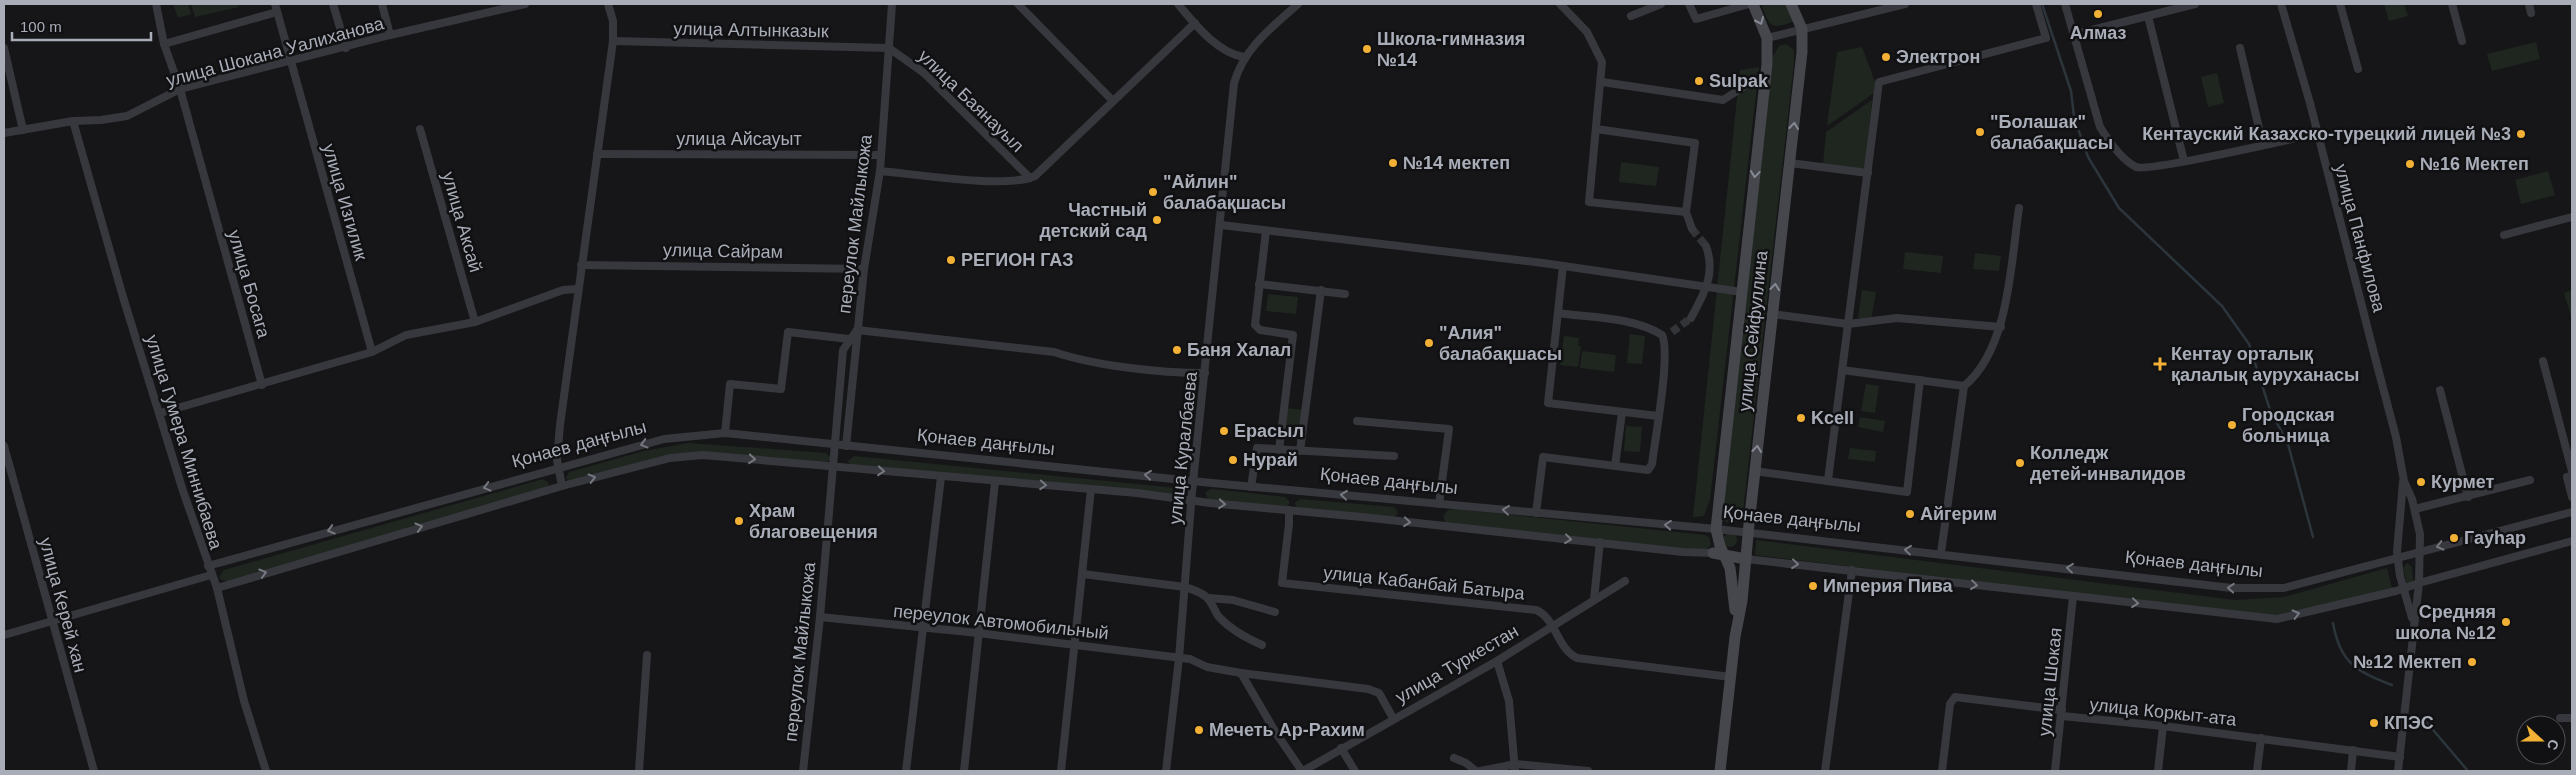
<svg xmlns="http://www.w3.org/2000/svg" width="2576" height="775" viewBox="0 0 2576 775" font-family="Arial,sans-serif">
<rect width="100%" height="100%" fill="#161618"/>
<!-- green -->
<g fill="#1e261f">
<path d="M173,4H188L191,14L178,18Z"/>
<path d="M191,4H238L239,7L195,17Z"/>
<path d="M1761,4H1787L1794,21C1769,31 1770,26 1761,4Z"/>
<path d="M2384,4H2404L2408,16L2389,21Z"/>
<path d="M2536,42L2540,59L2492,71L2487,54Z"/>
<path d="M1786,44L1794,50V63L1743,512L1740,521L1732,524L1724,521L1722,514L1773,56L1779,46Z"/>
<path d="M1862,47L1875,82L1874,93L1827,126L1837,52Z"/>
<path d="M1759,67L1710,500L1704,516L1693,517L1740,70Z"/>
<path d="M2217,73L2224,103L2208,107L2201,77Z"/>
<path d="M1872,100L1865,169L1823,165L1826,132Z"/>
<path d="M1621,162L1659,167L1656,186L1619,182Z"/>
<path d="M2548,171L2555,195L2521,204L2515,180Z"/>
<path d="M1905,252L1943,256L1941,273L1903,269Z"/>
<path d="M1975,253L2001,256L1999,271L1973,269Z"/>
<path d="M1862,290L1876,292L1871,320L1858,318Z"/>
<path d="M2572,290V315L2571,316L2564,293Z"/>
<path d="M1268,294L1298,297L1296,314L1266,311Z"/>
<path d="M1630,334L1645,336L1642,364L1627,363Z"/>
<path d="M1564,336L1579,338L1578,346H1581L1578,367L1560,365Z"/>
<path d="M1582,351L1616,355L1614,372L1580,368Z"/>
<path d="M1866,384L1879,386L1875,413L1861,411Z"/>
<path d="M1285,408L1304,410L1301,435L1282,433Z"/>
<path d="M1860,417L1885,421L1883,432L1858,427Z"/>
<path d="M1626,426L1642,427L1640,452L1624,451Z"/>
<path d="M688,443L826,453L830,457V460L827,462L706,454L569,481L566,478L569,472L644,451Z"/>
<path d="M1850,448L1876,451L1875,462L1848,459Z"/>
<path d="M854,456L1177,488L1176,498L850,465L848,461Z"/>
<path d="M543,479L549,483L546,490L227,581L221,580L219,577L224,570Z"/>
<path d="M1212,489L1285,497L1290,502L1287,507L1208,500L1205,492Z"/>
<path d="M1300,499L1394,507L1398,512L1394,518L1296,508L1295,503Z"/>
<path d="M1454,509L1705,535L1709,537L1711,544L1709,548L1704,550L1453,527L1445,522L1443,516L1448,510Z"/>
<circle cx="1730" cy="540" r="7"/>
<path d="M1756,540L2235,600L2284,597L2387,568L2392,588L2281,618L1755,555Z"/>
<path d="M2407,563L2412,567L2413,581L2407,584L2403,568Z"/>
</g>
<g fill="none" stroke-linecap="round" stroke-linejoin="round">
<!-- stream -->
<g stroke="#2c353c" stroke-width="2.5">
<path d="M2042,4L2071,91L2074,117L2088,157L2119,208L2222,306L2249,344L2270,410L2288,444L2313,537"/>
<path d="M2333,623C2340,663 2356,671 2392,685"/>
<path d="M2423,718L2468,771"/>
</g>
<!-- street-tunnel -->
<g stroke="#333438" stroke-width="8" stroke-dasharray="8 4" stroke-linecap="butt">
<path d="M1692,229L1706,246"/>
<path d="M1672,332L1691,318"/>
</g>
<!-- street -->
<g stroke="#37383d" stroke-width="8">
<path d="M156,4L164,44L180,89L262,385"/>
<path d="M275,4L372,352"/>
<path d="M333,4L346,48"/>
<path d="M382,4L390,35"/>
<path d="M1018,4L1112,100"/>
<path d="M1178,4C1194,23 1217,53 1244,57"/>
<path d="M1560,4L1587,32L1602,62L1589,202L1686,212"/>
<path d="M1689,4L1696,19L1749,4"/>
<path d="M2065,4L2100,127C2108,140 2122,160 2136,167C2148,172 2294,139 2316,133"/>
<path d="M2281,4L2310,103L2377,365L2396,437L2404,481L2412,499L2420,534L2419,583L2398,771"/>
<path d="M2340,4L2358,69"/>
<path d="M2452,4L2462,41"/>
<path d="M2529,4L2531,13"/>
<path d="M1631,16L1661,4"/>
<path d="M2148,16L2184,161"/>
<path d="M2076,34L2195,4"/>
<path d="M1767,38L1905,4"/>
<path d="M613,41L889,48L924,73L1030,178"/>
<path d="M164,44L277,12"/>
<path d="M4,48L23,130"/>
<path d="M2240,48L2263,145"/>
<path d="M1602,82L1723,100L1751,82H1766"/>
<path d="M73,121L123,297L183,491L217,588L244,701L266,771"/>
<path d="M420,129L475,322"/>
<path d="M1596,129L1695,143L1686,212L1692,229"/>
<path d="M4,133L73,121L101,120L127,116L180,89L390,35L525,4"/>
<path d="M597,154L880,155"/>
<path d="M1790,163L1868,173"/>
<path d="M880,171C914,174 1007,189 1035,176L1195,23"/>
<path d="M1221,225L1543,263L1742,292"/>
<path d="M1266,231L1255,325L1260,330L1293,335L1279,450"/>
<path d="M2504,235L2572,217"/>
<path d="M581,265L864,269"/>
<path d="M1563,266L1548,403L1658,416"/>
<path d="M1259,284L1345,294"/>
<path d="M1772,314L1848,324L1897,318L2001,327"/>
<path d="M1691,318C1704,294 1716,274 1706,246"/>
<path d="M857,330L1054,352C1096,366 1160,373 1205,373"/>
<path d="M2543,361L2572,471"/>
<path d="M1842,370L1964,386"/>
<path d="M2440,390L2468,497"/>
<path d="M160,413L372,352L406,335L475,322L563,290L577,289"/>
<path d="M1357,421L1449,429L1439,504"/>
<path d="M725,433L730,384L781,389L788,332L849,339"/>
<path d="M4,446L94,771"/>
<path d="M846,446L864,269L880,171L892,4"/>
<path d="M1300,451L1321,290"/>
<path d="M1615,466L1622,412"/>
<path d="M1754,471L1907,492L1920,380"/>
<path d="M2572,476L2567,477L2572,497"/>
<path d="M1828,480L1879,82L2046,38L2036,4"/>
<path d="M2403,482L2397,552L2400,576L2412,618"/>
<path d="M562,486L557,460L560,425L613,41V21L608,4"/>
<path d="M1251,487L1257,448L1394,456"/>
<path d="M2415,509L2530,480"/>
<path d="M1289,510V524L1282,583L1536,610C1556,618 1557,649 1577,658L1731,677"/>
<path d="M1536,513L1543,457L1648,470L1652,464C1655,439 1671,353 1662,335C1634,317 1591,318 1559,313"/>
<path d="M1941,553L1964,386C2009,350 2011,262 2019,208"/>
<path d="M1746,559L2277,619L2396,591L2419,583L2572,541"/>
<path d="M208,566L664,439L725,433L1212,483L1716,529L2232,588H2284L2572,512"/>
<path d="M1083,574L1185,587C1193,590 1204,593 1209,600C1213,605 1215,612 1219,617C1231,630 1246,638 1262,645"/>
<path d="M217,588L562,486L670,458L703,455L1137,493L1210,503L1362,517L1683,552L1713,553"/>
<path d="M1209,598L1233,600L1275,612"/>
<path d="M1594,599L1600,542"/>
<path d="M820,617L978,633L1190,659L1207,667L1241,673L1368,689L1379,693L1393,718"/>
<path d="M4,635L211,575"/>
<path d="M1497,661L1509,701L1515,771"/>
<path d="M1241,673L1276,733L1302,771"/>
<path d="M2062,716L2163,726L2400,757"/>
<path d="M2560,718H2572"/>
<path d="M1341,748L1355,771"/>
<path d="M1454,758L1466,763L1476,771"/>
<path d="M639,771L647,655"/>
<path d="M803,771L820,617L843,350L857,330"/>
<path d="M906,771L941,477"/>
<path d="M964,771L995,482"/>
<path d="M1061,771L1091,489"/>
<path d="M1166,771L1179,658L1192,492L1234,83C1244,48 1272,27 1298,4"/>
<path d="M1303,771L1497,661L1625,581"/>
<path d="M1480,771L1516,764L1588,771"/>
<path d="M1825,771L1852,570"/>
<path d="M1942,771L1950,704L1955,697L2062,710"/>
<path d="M2055,771L2073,596"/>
<path d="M2158,771L2163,726"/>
<path d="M2257,771L2261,738"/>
<path d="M2351,771L2353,750"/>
</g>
<!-- secondary -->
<g stroke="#45474d" stroke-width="11">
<path d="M1713,553L1746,559"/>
<path d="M1735,610L1730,568L1720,546L1716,529L1767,64V38L1753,4"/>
<path d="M1720,771L1735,637L1742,601L1749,524L1802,52V29L1791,4"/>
</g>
</g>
<!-- one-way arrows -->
<defs><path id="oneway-chevron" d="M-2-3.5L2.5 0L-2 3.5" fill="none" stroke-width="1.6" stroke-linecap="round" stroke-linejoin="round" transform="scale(1.25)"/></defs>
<g stroke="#858993">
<use href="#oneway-chevron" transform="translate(1760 21) rotate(66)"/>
<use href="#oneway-chevron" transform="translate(1794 126) rotate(-84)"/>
<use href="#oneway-chevron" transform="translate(1755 174) rotate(96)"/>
<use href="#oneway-chevron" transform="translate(1775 287) rotate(-83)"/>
<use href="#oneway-chevron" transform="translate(1757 449) rotate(-84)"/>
</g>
<g stroke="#757881">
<use href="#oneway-chevron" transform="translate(644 444) rotate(165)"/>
<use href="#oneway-chevron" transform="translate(752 459) rotate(5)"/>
<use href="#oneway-chevron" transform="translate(881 471) rotate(5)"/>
<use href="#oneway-chevron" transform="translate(1148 475) rotate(-174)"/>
<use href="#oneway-chevron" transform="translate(592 478) rotate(-15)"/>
<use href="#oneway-chevron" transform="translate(1043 485) rotate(4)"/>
<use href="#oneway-chevron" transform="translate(487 487) rotate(165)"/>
<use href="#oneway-chevron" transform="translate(1344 495) rotate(-174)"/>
<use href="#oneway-chevron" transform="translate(1222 504) rotate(5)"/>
<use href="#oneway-chevron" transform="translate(1506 510) rotate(-174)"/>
<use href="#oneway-chevron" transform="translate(1407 522) rotate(6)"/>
<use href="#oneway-chevron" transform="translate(1668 525) rotate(-175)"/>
<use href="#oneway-chevron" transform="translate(419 527) rotate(-16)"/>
<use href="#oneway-chevron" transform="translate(331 530) rotate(164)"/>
<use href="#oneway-chevron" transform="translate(1568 539) rotate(6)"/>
<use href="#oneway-chevron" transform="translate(2440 546) rotate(166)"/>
<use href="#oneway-chevron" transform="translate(1908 550) rotate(-174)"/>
<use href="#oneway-chevron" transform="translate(1795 564) rotate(6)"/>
<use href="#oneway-chevron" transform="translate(2070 568) rotate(-174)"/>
<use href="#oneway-chevron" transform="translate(263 573) rotate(-17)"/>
<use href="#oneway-chevron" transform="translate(1974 585) rotate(7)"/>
<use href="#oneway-chevron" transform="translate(2231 588) rotate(-176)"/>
<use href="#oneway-chevron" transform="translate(2135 603) rotate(6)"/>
<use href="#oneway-chevron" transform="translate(2296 614) rotate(-14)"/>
</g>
<!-- markers -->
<g fill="#f2b134" stroke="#111113" stroke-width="2">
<circle cx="2098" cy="14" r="5"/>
<circle cx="1367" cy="49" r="5"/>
<circle cx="1886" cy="57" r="5"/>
<circle cx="1699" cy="81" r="5"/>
<circle cx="1980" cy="132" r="5"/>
<circle cx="2521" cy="134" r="5"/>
<circle cx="1393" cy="163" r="5"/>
<circle cx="2410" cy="164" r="5"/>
<circle cx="1153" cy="192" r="5"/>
<circle cx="1157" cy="220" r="5"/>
<circle cx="951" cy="260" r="5"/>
<circle cx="1429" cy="343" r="5"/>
<circle cx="1177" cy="350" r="5"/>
<path d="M2157.5 356.5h5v5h5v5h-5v5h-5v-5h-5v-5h5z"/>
<circle cx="1801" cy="418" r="5"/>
<circle cx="2232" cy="425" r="5"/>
<circle cx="1224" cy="431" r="5"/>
<circle cx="1233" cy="460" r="5"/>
<circle cx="2020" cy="463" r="5"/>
<circle cx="2421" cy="482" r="5"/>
<circle cx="1910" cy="514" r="5"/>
<circle cx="739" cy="521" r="5"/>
<circle cx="2454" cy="538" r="5"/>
<circle cx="1813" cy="586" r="5"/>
<circle cx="2506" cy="622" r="5"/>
<circle cx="2472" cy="662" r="5"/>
<circle cx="2374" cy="723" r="5"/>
<circle cx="1199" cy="730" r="5"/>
</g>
<g text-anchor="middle" stroke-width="5" stroke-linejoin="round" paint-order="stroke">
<!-- street labels -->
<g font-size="18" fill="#a8adb8" stroke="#111113">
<text transform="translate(751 30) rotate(1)" y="6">улица Алтынказык</text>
<text transform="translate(275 52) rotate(-15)" y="6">улица Шокана Уалиханова</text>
<text transform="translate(971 101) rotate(44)" y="6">улица Баянауыл</text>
<text x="739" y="145">улица Айсауыт</text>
<text transform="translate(345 202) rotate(74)" y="6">улица Изгилик</text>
<text transform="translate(462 222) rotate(74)" y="6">улица Аксай</text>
<text transform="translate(855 224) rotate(-83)" y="6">переулок Майлыкожа</text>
<text transform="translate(2360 238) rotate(75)" y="6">улица Панфилова</text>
<text transform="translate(723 251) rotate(1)" y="6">улица Сайрам</text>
<text transform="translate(249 284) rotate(74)" y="6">улица Босага</text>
<text transform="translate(1753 331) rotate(-84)" y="6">улица Сейфуллина</text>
<text transform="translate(184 442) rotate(73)" y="6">улица Гумера Миннибаева</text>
<text transform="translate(986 442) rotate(6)" y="6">Қонаев даңғылы</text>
<text transform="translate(579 444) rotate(-15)" y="6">Қонаев даңғылы</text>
<text transform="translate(1183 448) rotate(-84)" y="6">улица Куралбаева</text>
<text transform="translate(1389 481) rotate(6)" y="6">Қонаев даңғылы</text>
<text transform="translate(1792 519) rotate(6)" y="6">Қонаев даңғылы</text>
<text transform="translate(2194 564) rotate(6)" y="6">Қонаев даңғылы</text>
<text transform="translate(1424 583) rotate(6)" y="6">улица Кабанбай Батыра</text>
<text transform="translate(63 605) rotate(75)" y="6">улица Керей хан</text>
<text transform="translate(1001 622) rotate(6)" y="6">переулок Автомобильный</text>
<text transform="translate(800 652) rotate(-84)" y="6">переулок Майлыкожа</text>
<text transform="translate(1457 664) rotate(-30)" y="6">улица Туркестан</text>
<text transform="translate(2050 682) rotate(-84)" y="6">улица Шокая</text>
<text transform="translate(2163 712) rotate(6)" y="6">улица Коркыт-ата</text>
</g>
<!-- poi labels -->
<g font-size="18" font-weight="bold" fill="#a8adb8" stroke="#111113" text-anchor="start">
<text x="2098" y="39" text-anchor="middle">Алмаз</text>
<text x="1377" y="45">Школа-гимназия<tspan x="1377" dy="21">№14</tspan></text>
<text x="1896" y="63">Электрон</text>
<text x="1709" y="87">Sulpak</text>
<text x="1990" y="128">"Болашак"<tspan x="1990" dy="21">балабақшасы</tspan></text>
<text x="2511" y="140" text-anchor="end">Кентауский Казахско-турецкий лицей №3</text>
<text x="1403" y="169">№14 мектеп</text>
<text x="2420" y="170">№16 Мектеп</text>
<text x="1163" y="188">"Айлин"<tspan x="1163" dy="21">балабақшасы</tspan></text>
<text x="1147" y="216" text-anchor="end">Частный<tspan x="1147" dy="21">детский сад</tspan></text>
<text x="961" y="266">РЕГИОН ГАЗ</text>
<text x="1439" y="339">"Алия"<tspan x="1439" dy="21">балабақшасы</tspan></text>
<text x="1187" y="356">Баня Халал</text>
<text x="2171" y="360">Кентау орталық<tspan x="2171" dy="21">қалалық ауруханасы</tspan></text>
<text x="2242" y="421">Городская<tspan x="2242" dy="21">больница</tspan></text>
<text x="1811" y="424">Kcell</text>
<text x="1234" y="437">Ерасыл</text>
<text x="2030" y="459">Колледж<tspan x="2030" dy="21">детей-инвалидов</tspan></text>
<text x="1243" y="466">Нурай</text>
<text x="2431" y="488">Курмет</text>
<text x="749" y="517">Храм<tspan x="749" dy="21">благовещения</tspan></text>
<text x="1920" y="520">Айгерим</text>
<text x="2464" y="544">Гауһар</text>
<text x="1823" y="592">Империя Пива</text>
<text x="2496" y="618" text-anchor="end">Средняя<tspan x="2496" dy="21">школа №12</tspan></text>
<text x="2462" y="668" text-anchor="end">№12 Мектеп</text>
<text x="2384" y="729">КПЭС</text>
<text x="1209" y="736">Мечеть Ар-Рахим</text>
</g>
</g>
<!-- border -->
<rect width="2576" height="775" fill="none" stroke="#a8adb8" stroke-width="10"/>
<!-- north arrow -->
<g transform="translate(2541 740) rotate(111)"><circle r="24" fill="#111113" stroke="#4d4f55"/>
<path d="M0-4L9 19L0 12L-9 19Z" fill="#f2b134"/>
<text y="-8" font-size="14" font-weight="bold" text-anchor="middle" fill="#a8adb8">С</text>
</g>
<!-- scale -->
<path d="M12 32v8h139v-8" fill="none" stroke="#a8adb8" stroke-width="2.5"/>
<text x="20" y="32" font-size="15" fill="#a8adb8" stroke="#111113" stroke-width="4" paint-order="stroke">100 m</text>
</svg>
